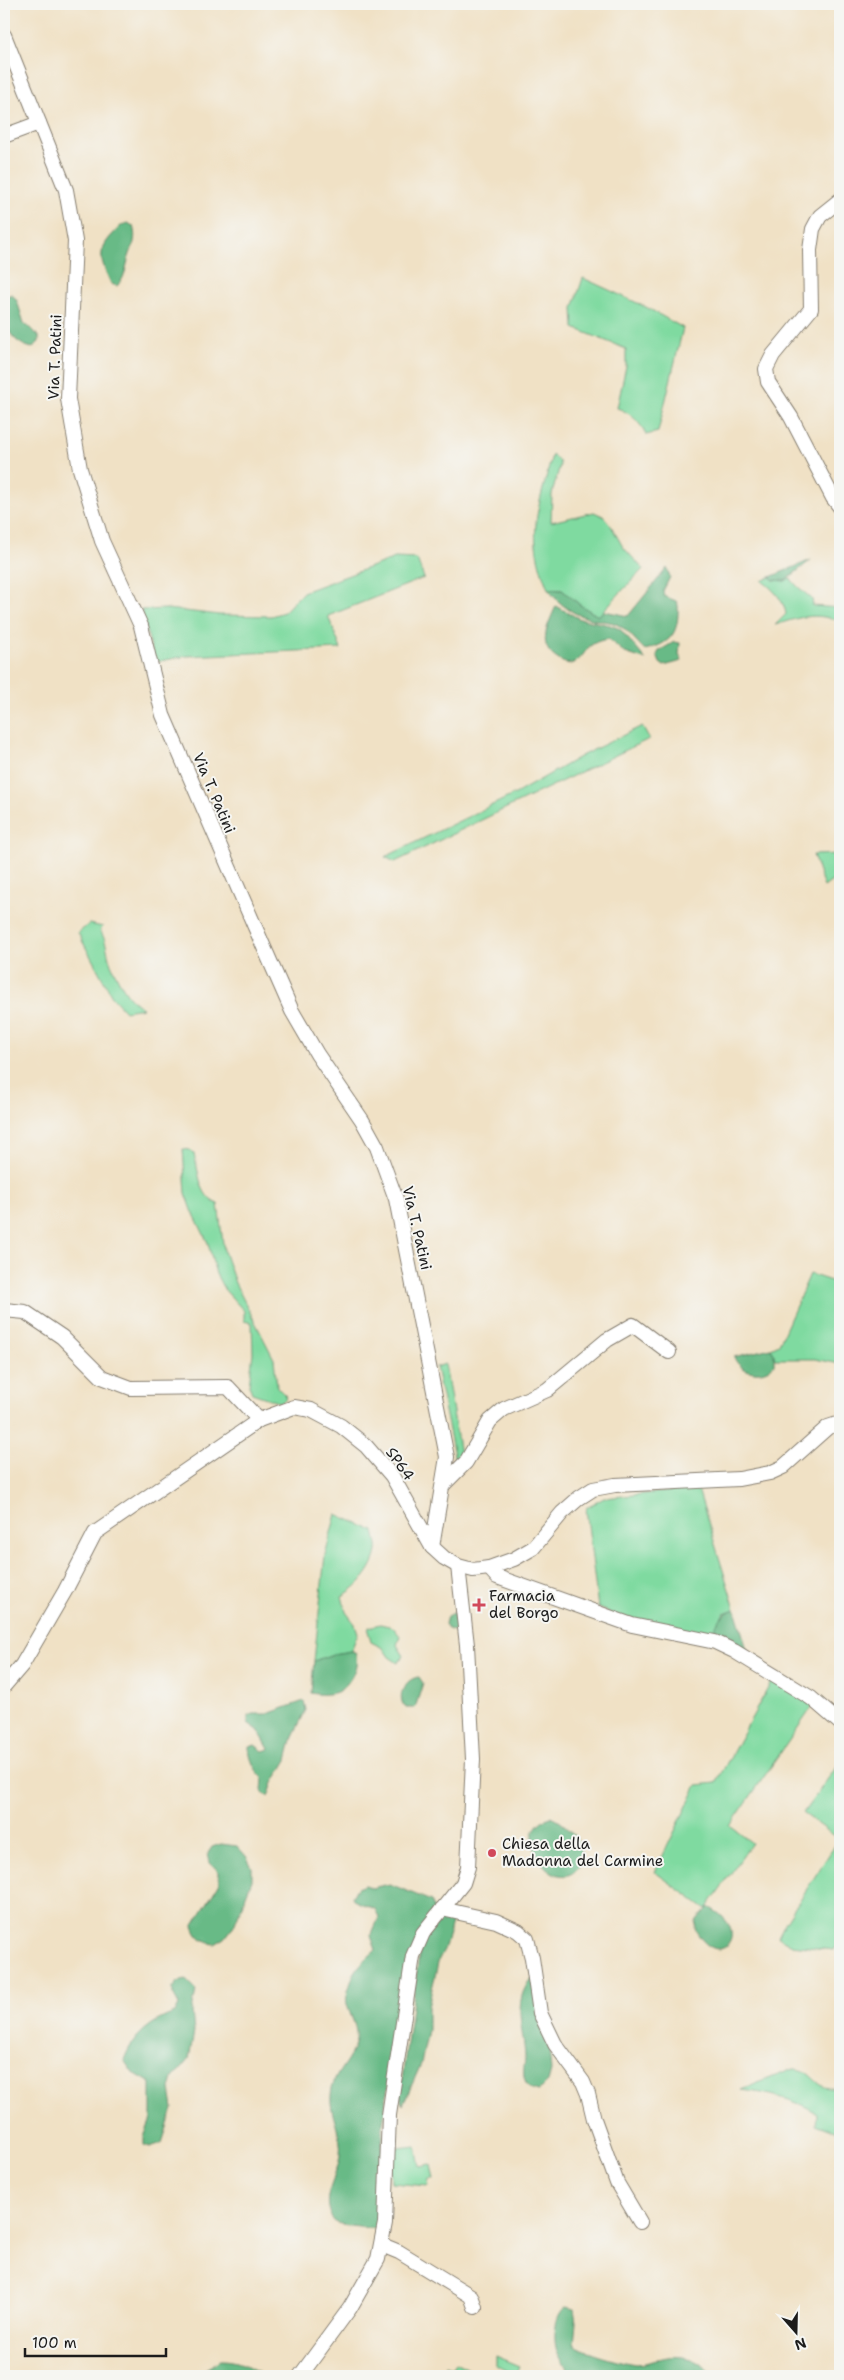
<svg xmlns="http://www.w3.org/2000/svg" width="844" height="2380" viewBox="0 0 844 2380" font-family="'Shantell Sans',sans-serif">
<rect width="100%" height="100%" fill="#f6f6f2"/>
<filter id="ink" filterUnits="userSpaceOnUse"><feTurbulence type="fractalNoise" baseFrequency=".02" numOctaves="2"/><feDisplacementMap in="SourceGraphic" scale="10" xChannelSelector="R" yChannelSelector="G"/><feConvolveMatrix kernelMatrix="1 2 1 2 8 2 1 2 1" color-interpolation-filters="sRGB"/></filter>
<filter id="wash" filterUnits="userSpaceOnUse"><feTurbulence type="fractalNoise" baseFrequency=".0096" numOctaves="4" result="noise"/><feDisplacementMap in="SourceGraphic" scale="20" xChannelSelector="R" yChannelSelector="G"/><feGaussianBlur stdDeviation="1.12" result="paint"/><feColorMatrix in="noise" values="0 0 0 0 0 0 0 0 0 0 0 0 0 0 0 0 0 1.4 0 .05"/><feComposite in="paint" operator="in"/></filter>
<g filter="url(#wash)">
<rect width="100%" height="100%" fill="#f0e1c5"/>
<!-- green -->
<g fill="#7fdaa0" stroke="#4e7b5e">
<path d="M583,278L646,307L683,328L658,432L646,435C641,423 630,412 617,408L626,366V349L574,328L573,308Z"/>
<path d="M552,455L559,461L560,465L552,494L551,522L594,512L603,516L610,524L623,547L643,569L598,616L580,605L562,590L548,589C525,532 538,512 552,455Z"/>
<path d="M395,558L417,559L424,578L328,616L341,649L186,656L155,662L141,610L167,609L220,615L271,616L284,612L303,592Z"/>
<path d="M770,577L774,580L785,581L790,578L797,586L812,599L813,606L840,608V621C813,612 801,617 775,625L786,614C784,600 773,589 762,581Z"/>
<path d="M642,726L649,739L395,862L385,857L517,793L583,755Z"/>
<path d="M840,854V878L832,881L824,887L813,855Z"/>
<path d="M89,924L103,927L100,930C108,944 106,951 111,964C118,979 127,1000 143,1008L125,1011L113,998L78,933Z"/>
<path d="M183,1149L190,1150L194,1154C199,1171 199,1197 218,1204L224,1251L235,1283L274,1359L277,1387L287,1397L281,1403L252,1393L249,1385L253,1353L252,1323L244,1321V1311L224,1289L216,1274L208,1243L192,1210L186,1193Z"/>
<path d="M810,1274L840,1284V1364L815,1359H775L771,1348L779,1344Z"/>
<path d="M445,1364L460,1454V1462L456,1465L436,1367Z"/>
<path d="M684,1486H697L735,1609L724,1613L711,1636L622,1618L598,1608L586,1508L604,1498L684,1490Z"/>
<path d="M336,1514L374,1531C375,1537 378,1545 377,1551C374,1569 358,1588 342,1596L346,1612L355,1624L358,1633L351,1651L333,1654L314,1661L325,1555Z"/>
<path d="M380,1624L393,1627L400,1636L397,1645L404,1656L398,1663L389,1657L383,1648L371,1642L368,1631L369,1627Z"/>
<path d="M774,1677L815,1703L730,1826L752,1843L706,1909L655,1872L697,1785L716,1783Z"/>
<path d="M840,1762V1942L834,1950L792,1945L778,1937L785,1923L839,1839L803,1813Z"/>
<path d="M793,2069C816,2069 815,2094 840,2087V2133L816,2124L817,2113C795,2099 767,2093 741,2090Z"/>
<path d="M416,2146L420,2166L431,2164L434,2179H429L428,2186L391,2183L390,2149Z"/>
<path d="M496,2356L520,2366L516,2375L496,2365Z"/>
<path d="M455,2362L482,2376H439L446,2365L452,2368Z"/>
</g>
<!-- forest -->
<g fill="#67ba86" stroke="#426b51">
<path d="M128,223L133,226C137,239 133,245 129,257C125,269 126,277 117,286L111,284C102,262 95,253 113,234C118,229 121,224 128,223Z"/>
<path d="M12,294L17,301L24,323L39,336V342L32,348C8,342 0,319 7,296Z"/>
<path d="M811,560L785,581L774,580L770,577Z"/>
<path d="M667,568L670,577L663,591L664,596L676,601L678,605C679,633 672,643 645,650C635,641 628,629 616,624C610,621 603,622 596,620C575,616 561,607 548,589L562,590L580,605L598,616L604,611L628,616Z"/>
<path d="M556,606L580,619L610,625L620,629L646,660L625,653L608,639C583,643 588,655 574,663C569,665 564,663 559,660C536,646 547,627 556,606Z"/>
<path d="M674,642L680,643L679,654L682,661L664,666L660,663L657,655L659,651Z"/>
<path d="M771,1348L774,1354V1364C764,1378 740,1373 734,1357Z"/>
<path d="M735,1609L749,1656L711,1636C717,1622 721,1614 735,1609Z"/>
<path d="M453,1613L458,1614L459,1630L454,1631L448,1629L445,1624L447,1616Z"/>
<path d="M351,1651L355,1652C360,1665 351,1683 339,1691C331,1695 320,1695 311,1693L314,1661L333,1654Z"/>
<path d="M419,1677L423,1683L415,1708H406C395,1698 405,1678 419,1677Z"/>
<path d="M304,1701L306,1710L293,1736L287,1760L273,1783L268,1797L262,1791L263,1778C255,1771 249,1758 249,1747L255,1745L263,1751L269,1749L258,1730L248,1723V1716L253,1714H267Z"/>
<path d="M551,1817C568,1823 595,1853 575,1871C551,1893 508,1830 551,1817Z"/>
<path d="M221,1844L237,1846L246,1856L252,1867V1880L234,1926L225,1938L215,1944C202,1942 197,1938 193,1926L219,1884V1872L210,1863L208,1853L212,1847Z"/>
<path d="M390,1884L431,1901L434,1908L406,1965L397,2017L383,2123L380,2230C370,2227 338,2227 333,2220C318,2198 338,2177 340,2155C343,2134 329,2115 331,2095C332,2073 352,2061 356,2040C358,2027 350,2016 347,2004C345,1998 349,1988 351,1982C355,1967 365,1960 376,1950L371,1936L379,1917L375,1909L355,1901L352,1897L357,1888L365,1885L371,1888Z"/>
<path d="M708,1907C756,1930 719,1975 695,1929L696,1921Z"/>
<path d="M444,1916L453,1920L444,1950L439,1959L428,2006V2030L421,2064L403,2105L401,2101L402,2080L419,1956L424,1940Z"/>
<path d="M532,1979L549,2048L551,2071L548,2082L539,2091C533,2090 527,2086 525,2080C522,2072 525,2064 525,2057C524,2032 511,1999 532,1979Z"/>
<path d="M186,1980L196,1990L192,2011L194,2032L189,2059L173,2078L170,2089L173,2109L162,2143L150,2147L144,2145V2137L151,2119V2083L132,2072L124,2060C132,2037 151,2021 175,2013L179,2005L173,1994V1988L178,1982Z"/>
<path d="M566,2307L574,2309L576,2322L574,2344C582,2351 625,2363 636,2364C645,2364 651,2361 659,2359C676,2354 698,2356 708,2371L707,2376H568C567,2365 561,2361 557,2351C553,2340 554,2314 566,2307Z"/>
<path d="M221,2360C238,2360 250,2366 263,2376H184L195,2375Z"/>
</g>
</g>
<g filter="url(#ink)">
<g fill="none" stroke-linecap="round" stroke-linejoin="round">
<!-- minor casing -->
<g stroke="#867e70" stroke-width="16">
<g id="minor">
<path d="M4,35L66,190L75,241L68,399L80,469L102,541L141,626L163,715L255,927L292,1011L317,1054L362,1120L377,1147L396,1199L447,1457L432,1547"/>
<path d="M4,136L39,123"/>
<path d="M840,200L820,216L813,229L810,250L811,309L773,355L766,369L768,382L791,417L833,498L840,507"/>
<path d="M4,1310L25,1312L62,1337L102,1377L131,1388L228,1387L259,1420"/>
<path d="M443,1485L466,1462L490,1421L504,1409L547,1390L607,1340L633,1325L669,1352"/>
<path d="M489,1568L497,1577L632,1625L715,1642L734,1651L811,1698L840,1723"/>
<path d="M4,1686L22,1665L65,1591L95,1533L259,1420L294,1407L311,1410L341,1426L366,1446L392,1476L432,1547L444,1558L458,1566L473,1570L489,1568L514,1559L533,1548L562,1513L579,1498L593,1489L615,1485L739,1479L770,1473L783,1467L828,1427L840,1423"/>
<path d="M442,1909L496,1921L518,1931L527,1939L532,1958L540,2013L555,2044L583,2082L588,2094L594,2119L617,2183L640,2222"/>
<path d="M382,2245L399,2252L471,2296L475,2307"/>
<path d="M300,2376L350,2308L378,2259L385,2223L389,2115L413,1956L423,1933L463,1883L468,1867L473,1759L467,1645L458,1566"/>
</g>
</g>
<!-- minor -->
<use href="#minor" stroke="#fff" stroke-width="14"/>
</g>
</g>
<!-- markers -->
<g fill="#d1495b" stroke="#f6f6f2" stroke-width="2">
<path d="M476.5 1597.5h5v5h5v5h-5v5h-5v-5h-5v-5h5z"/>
<circle cx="492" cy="1853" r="5"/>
</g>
<g text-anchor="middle" stroke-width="4" stroke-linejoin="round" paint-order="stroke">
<!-- street labels -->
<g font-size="15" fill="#1c1c1c" stroke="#f6f6f2">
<text transform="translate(55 357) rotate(-88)" y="5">Via T. Patini</text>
<text transform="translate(214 793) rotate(67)" y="5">Via T. Patini</text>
<text transform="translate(417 1228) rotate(77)" y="5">Via T. Patini</text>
<text transform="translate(400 1464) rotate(54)" y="5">SP64</text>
</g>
<!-- poi labels -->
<g font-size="15" fill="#1c1c1c" stroke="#f6f6f2" text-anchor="start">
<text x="489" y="1601">Farmacia<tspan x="489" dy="17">del Borgo</tspan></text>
<text x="502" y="1849">Chiesa della<tspan x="502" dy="17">Madonna del Carmine</tspan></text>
</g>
</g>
<!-- margin -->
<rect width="844" height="2380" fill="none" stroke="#f6f6f2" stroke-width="20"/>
<!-- north arrow -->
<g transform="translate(796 2332) rotate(160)" stroke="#f6f6f2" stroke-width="4" paint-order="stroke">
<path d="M0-4L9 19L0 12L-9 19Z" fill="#1c1c1c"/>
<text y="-8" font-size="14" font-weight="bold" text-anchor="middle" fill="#1c1c1c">N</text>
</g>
<!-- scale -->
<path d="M25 2348v8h141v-8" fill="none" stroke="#1c1c1c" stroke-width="2.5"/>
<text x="32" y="2348" font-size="15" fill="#1c1c1c" stroke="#f6f6f2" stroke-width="4" paint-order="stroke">100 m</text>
</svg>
